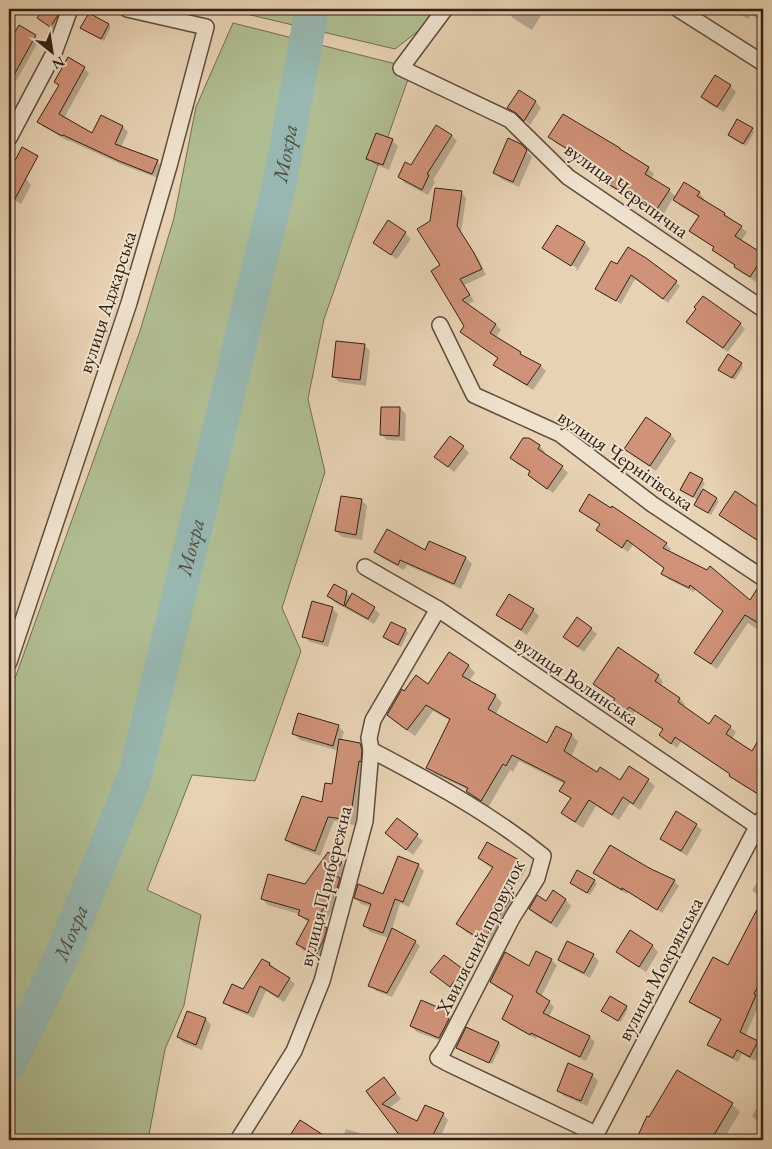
<svg xmlns="http://www.w3.org/2000/svg" width="772" height="1149" viewBox="0 0 772 1149" font-family="'EB Garamond',serif">
<rect width="100%" height="100%" fill="#e7d2b3"/>
<filter id="stains"><feTurbulence type="fractalNoise" baseFrequency=".004" numOctaves="4"/><feColorMatrix values="0 0 0 0 .2 0 0 0 0 .09 0 0 0 0 .02 0 0 0 .5 -.17"/></filter>
<radialGradient id="worn" r=".72"><stop offset=".6" stop-color="#630" stop-opacity="0"/><stop offset="1" stop-color="#630" stop-opacity=".3"/></radialGradient>
<!-- green -->
<g fill="#b0bd91" stroke="#716e54">
<path d="M225,9H442L431,21L395,49Z"/>
<path d="M233,23L412,68L324,319L308,399L325,472L282,608L301,651L255,781L192,775L147,890L201,915L184,1005L165,1049L148,1140H9V695L140,331L174,218L196,107Z"/>
</g>
<!-- shadow -->
<g fill="#0003">
<path d="M45,9H56L62,14L53,29L39,18Z"/>
<path d="M510,9H545L532,30L514,19L508,13Z"/>
<path d="M711,9H725L721,15Z"/>
<path d="M731,9H763V24L751,14L748,19Z"/>
<path d="M108,25L111,27L104,41L85,30Z"/>
<path d="M19,27L35,36L39,40L18,78L9,91V52L12,48L9,45Z"/>
<path d="M84,68L89,73L64,118L93,135L101,117L123,127L128,132L121,147L157,161L162,167L158,178L125,166L68,140V141L44,127L38,122L59,86L55,82Z"/>
<path d="M715,76L730,86L736,92L724,112L708,103L702,97Z"/>
<path d="M519,92L536,102L541,108L530,125L524,119L514,114L509,108Z"/>
<path d="M437,126L452,136L457,141L433,180L435,182L428,195L405,183L399,177L411,167Z"/>
<path d="M752,129L754,132L746,146L732,137Z"/>
<path d="M377,134L392,141L398,146L389,170L374,164L368,158Z"/>
<path d="M550,137L648,168L654,174L651,179L669,190L676,197L699,193L704,198L703,201L725,214L747,232L741,241L763,256V270L756,282L741,272L736,266L719,255L713,250L715,248L696,236L691,231L699,217L679,205L673,198L662,217L591,175L585,169L589,163L556,143Z"/>
<path d="M520,145L532,157L519,187L501,179L495,173Z"/>
<path d="M11,171L26,179L31,185L21,204L9,197V174Z"/>
<path d="M461,192L466,198L461,232L479,260L486,275L464,285L474,301L467,305L496,325L501,330L495,338L520,353L526,358L541,366L546,371L533,390L500,370L495,365L499,359L467,337L466,326L441,266L431,222Z"/>
<path d="M557,227L585,243L590,249L577,271L576,270L577,268L549,251V253L544,248Z"/>
<path d="M405,233L411,239L397,259L381,249L375,243Z"/>
<path d="M611,262L676,282L680,286L668,303L635,279L621,304L601,293L596,288Z"/>
<path d="M688,322L740,324L745,329L728,352L692,327Z"/>
<path d="M364,345L370,351L366,386L339,382L333,376Z"/>
<path d="M763,356V370L757,365Z"/>
<path d="M741,364L743,367L735,380L722,372Z"/>
<path d="M400,408L406,414L405,441L387,440L381,434Z"/>
<path d="M646,419L671,435L676,441L656,471L632,455L626,449Z"/>
<path d="M525,437L540,446L545,452L544,454L562,467L568,473L553,493L535,480L529,475L531,472L517,464L511,458Z"/>
<path d="M463,447L469,453L454,472L436,457Z"/>
<path d="M691,473L705,483L701,490L719,501L711,515L695,505L698,500L684,492Z"/>
<path d="M736,493L763,511V545L727,520L721,515Z"/>
<path d="M361,500L367,506L362,540L342,537L336,531Z"/>
<path d="M580,510L666,544L671,549L669,552L751,602L758,591L763,594V633L748,623L717,669L701,658L696,653L724,611L696,589L694,592L668,579L663,573L665,569L633,545L628,552L603,535L597,530L600,525L586,516Z"/>
<path d="M430,542L466,558L472,564L461,589L407,565L404,570L382,558L376,552L425,551Z"/>
<path d="M346,592L351,597L374,608L380,614L374,624L334,602L329,596Z"/>
<path d="M332,608L338,614L328,647L310,642L304,636Z"/>
<path d="M533,610L539,616L527,635L504,620L498,614Z"/>
<path d="M391,623L406,630L408,633L401,647L387,640L384,637Z"/>
<path d="M591,629L597,634L584,652L571,643L565,637Z"/>
<path d="M450,654L469,666L475,673L469,681L496,696L502,703L495,715L548,745L557,727L572,735L578,742L571,757L597,774L621,782L648,780L655,786L640,810L630,803L619,820L596,806L583,828L569,819L563,812L571,799L561,790L565,784L519,761L513,772L510,770L489,806L474,798L468,790L435,774L428,767L451,721L433,711L415,736L395,722L388,715L404,693L428,686Z"/>
<path d="M658,676L663,682L660,686L680,699L685,704L683,707L709,725L730,727L736,732L732,739L763,760V798L736,781L731,775L681,742L677,748L660,735L663,730L635,711L631,717L614,703L616,700L600,689L594,684Z"/>
<path d="M338,726L344,732L341,741L360,744L365,750L364,766L355,825L334,821L320,856L292,845L287,839L323,804L333,786L339,751L300,740L294,734Z"/>
<path d="M397,819L423,841L413,855L386,833Z"/>
<path d="M696,825L702,830L687,856L668,844L662,838Z"/>
<path d="M328,854L342,863L347,869L340,879L345,885L323,927L321,945L323,946L327,930L332,935L322,960L303,950L298,944L309,922L305,920L299,914L268,905L262,899L306,886Z"/>
<path d="M480,858L518,861L526,869L512,893L521,902L491,948L466,932L457,924L493,869L488,866Z"/>
<path d="M418,865L424,871L409,907L400,903L392,929L415,942L420,946L392,997L376,991L372,986L389,938L370,932L365,926L371,907L361,904L355,898L384,895Z"/>
<path d="M650,870L674,881L679,886L662,913L628,892L627,894L600,878L595,873Z"/>
<path d="M763,874V899L757,895L752,890Z"/>
<path d="M594,881L597,884L590,895L571,883Z"/>
<path d="M553,892L566,900L571,906L557,928L536,915L530,909L546,903Z"/>
<path d="M755,917L763,921V991L759,999L761,1001L745,1036L757,1042L762,1047L755,1061L742,1054L738,1062L714,1049L709,1044L722,1020L696,1007L690,1002L729,967Z"/>
<path d="M630,932L653,946L658,952L646,972L624,958L618,952Z"/>
<path d="M593,955L599,961L590,978L565,965L559,960Z"/>
<path d="M263,960L270,964L295,984L284,1002L266,991L254,1018L231,1008L225,1002L244,991Z"/>
<path d="M551,960L557,965L541,997L549,1002L554,1007L549,1017L590,1037L595,1042L586,1061L537,1037L536,1039L509,1024L504,1019L514,997L496,987L491,982Z"/>
<path d="M462,970L468,976L456,992L432,972Z"/>
<path d="M626,1007L628,1009L621,1022L605,1013Z"/>
<path d="M448,1014L454,1019L446,1043L417,1032L411,1026Z"/>
<path d="M206,1019L211,1025L202,1050L184,1043L178,1037Z"/>
<path d="M498,1043L501,1045L492,1064L460,1050L457,1047Z"/>
<path d="M592,1075L598,1081L587,1106L564,1096L558,1090Z"/>
<path d="M384,1078L401,1099L388,1109L418,1123L443,1114L448,1120L439,1140H405L367,1091Z"/>
<path d="M762,1099L763,1100V1125L758,1122L752,1116Z"/>
<path d="M732,1104L740,1112L723,1140H677L673,1137L671,1140H637L648,1118Z"/>
<path d="M346,1129L384,1140H342Z"/>
<path d="M545,1133L557,1140H541Z"/>
</g>
<g fill="none" stroke-linecap="round" stroke-linejoin="round">
<!-- river -->
<path stroke="#97b7b0" stroke-width="34" id="s1" d="M9,1065L59,962L135,776L281,176L312,9"/>
</g>
<!-- building -->
<g fill="#d09278" stroke="#322016">
<path d="M44,9H60L57,17L50,27L37,18Z"/>
<path d="M89,13L109,24L101,39L80,28Z"/>
<path d="M19,25L36,35L9,84V42Z"/>
<path d="M68,57L85,67L59,114L92,133L101,115L123,126L115,144L158,160L152,174L119,161L63,135L62,136L37,122L59,85L54,82Z"/>
<path d="M715,75L731,85L717,107L701,97Z"/>
<path d="M519,90L536,101L524,121L516,113L507,108Z"/>
<path d="M563,114L620,148V149L649,167L645,174L670,189L655,212L583,169L588,162L548,137Z"/>
<path d="M737,119L753,128L743,144L728,135Z"/>
<path d="M436,125L452,135L427,174L429,175L422,190L398,177L405,162L411,165Z"/>
<path d="M376,133L393,139L383,165L366,159Z"/>
<path d="M508,138L521,144L527,150L513,182L493,173Z"/>
<path d="M22,147L38,156L9,210V172Z"/>
<path d="M684,182L700,192L697,196L725,213L724,215L742,226L735,236L763,254V257L750,277L734,267L735,265L712,250L714,247L689,231L699,216L673,200Z"/>
<path d="M435,188L462,191L457,226L474,253L482,269L460,279L470,295L462,300L496,324L490,333L521,352L520,354L541,365L527,385L493,365L498,358L460,332L464,326L431,271L440,265L417,229L430,221Z"/>
<path d="M388,220L406,232L391,255L373,243Z"/>
<path d="M557,225L585,242L571,266L542,248Z"/>
<path d="M628,247L646,258L677,281L663,299L631,275L616,301L595,289L611,261L617,264Z"/>
<path d="M703,296L741,323L723,348L686,322L696,309L694,307Z"/>
<path d="M336,341L365,344L360,380L332,377Z"/>
<path d="M728,354L742,363L732,378L718,370Z"/>
<path d="M381,407H400L399,436L380,435Z"/>
<path d="M646,417L671,434L650,466L624,449Z"/>
<path d="M450,436L464,446L448,467L434,457Z"/>
<path d="M523,438H529L540,445L538,449L563,466L547,489L528,475L530,471L510,458Z"/>
<path d="M690,472L703,479L693,497L680,490Z"/>
<path d="M703,489L717,498L708,513L694,505Z"/>
<path d="M735,491L763,510V544L719,515Z"/>
<path d="M589,494L611,508L612,506L667,543L663,548L707,570L710,566L750,600L759,586L763,587V626L745,615L711,664L694,653L723,611L690,585L689,588L661,574L664,568L627,540L622,548L596,530L600,524L579,511Z"/>
<path d="M341,496L362,499L356,535L335,531Z"/>
<path d="M387,529L425,550L429,541L466,557L454,584L400,560L398,565L374,552Z"/>
<path d="M334,584L347,591L344,606L327,596Z"/>
<path d="M352,593L375,607L368,619L345,606Z"/>
<path d="M509,594L534,609L521,630L496,615Z"/>
<path d="M312,601L333,607L323,642L302,637Z"/>
<path d="M577,617L592,628L578,647L563,637Z"/>
<path d="M391,622L406,629L398,645L383,637Z"/>
<path d="M618,647L659,675L655,681L680,698L678,702L709,724L715,715L731,726L726,734L752,751L763,732V786L758,794L729,776L730,774L675,737L671,744L659,735L663,729L629,707L625,712L612,703L615,699L593,684Z"/>
<path d="M449,652L469,665L462,676L496,695L488,709L547,743L556,726L572,734L564,751L597,772L600,767L620,780L629,766L649,779L633,804L623,797L612,815L589,800L575,822L561,813L571,798L559,791L565,782L512,755L506,766L503,764L481,801L466,791L468,788L426,768L450,719L426,705L407,730L387,715L402,689L404,691L416,675L428,684Z"/>
<path d="M298,713L339,725L333,746L292,734Z"/>
<path d="M339,739L360,743L362,750L361,762L359,761L350,820L328,817L315,851L285,840L302,796L322,802L325,783L332,784Z"/>
<path d="M676,811L697,824L681,851L660,839Z"/>
<path d="M397,818L418,834L406,850L385,833Z"/>
<path d="M487,842L519,860L504,886L514,893L483,941L456,924L493,867L478,858Z"/>
<path d="M610,845L651,869L675,880L657,910L622,888V890L593,873Z"/>
<path d="M328,852L342,862L333,875L340,878L336,892L333,891L316,922L327,928L324,939L316,955L296,944L309,920L298,915L300,910L261,899L268,874L305,884Z"/>
<path d="M398,856L419,864L403,902L395,899L383,933L363,926L371,904L354,898L358,884L383,894Z"/>
<path d="M577,870L595,880L587,893L570,883Z"/>
<path d="M553,890L566,899L551,923L529,909L537,895L546,901Z"/>
<path d="M763,898V976L754,994L756,995L740,1032L758,1041L750,1057L737,1050L733,1058L707,1045L721,1019L689,1002L713,957L728,965Z"/>
<path d="M392,928L416,941L387,993L368,986Z"/>
<path d="M630,930L653,945L639,967L616,952Z"/>
<path d="M567,941L594,954L584,973L558,960Z"/>
<path d="M536,951L552,959L536,992L550,1001L543,1013L590,1036L580,1057L531,1033L530,1035L502,1019L513,996L490,982L505,952L529,966Z"/>
<path d="M444,955L463,969L450,987L430,972Z"/>
<path d="M262,959L270,963L269,965L290,978L278,997L260,986L248,1013L223,1003L232,984L243,989Z"/>
<path d="M610,996L627,1006L618,1021L601,1011Z"/>
<path d="M421,1000L449,1012L447,1018L449,1019L439,1038L410,1026Z"/>
<path d="M187,1011L206,1018L196,1045L177,1037Z"/>
<path d="M466,1027L499,1042L489,1063L456,1048Z"/>
<path d="M568,1063L593,1074L581,1101L557,1091Z"/>
<path d="M677,1070L733,1103L711,1140H636L647,1116L649,1117Z"/>
<path d="M384,1077L396,1093L382,1104L417,1121L425,1105L444,1113L431,1139L432,1140H403L366,1091Z"/>
<path d="M300,1120L331,1140H287Z"/>
</g>
<g fill="none" stroke-linecap="round" stroke-linejoin="round">
<!-- minor casing -->
<g stroke="#5f4c3d" stroke-width="18">
<g id="minor">
<path d="M445,9L401,68L510,120L568,177L763,309"/>
<path d="M678,9L763,63"/>
<path d="M9,138L54,53L70,9"/>
<path d="M440,325L474,395L560,434L652,504L763,578"/>
<path d="M365,567L438,609L763,830"/>
<path d="M9,662L129,303L169,166L206,27L127,9"/>
<path d="M371,750C430,781 490,813 543,856L537,878L512,918L444,1050L438,1058L447,1063L596,1134"/>
<path d="M238,1140L294,1051L322,981L365,821L371,750L369,738L373,720L438,609"/>
<path d="M593,1140L757,827L763,818"/>
</g>
</g>
<!-- minor -->
<use href="#minor" stroke="#efe2ce" stroke-width="15"/>
</g>
<g text-anchor="middle" stroke-width="4" stroke-linejoin="round" paint-order="stroke">
<!-- street labels -->
<g font-size="20" fill="#322016" stroke="#efe2ce">
<text transform="translate(627 190) rotate(36)" y="7">вулиця Черепична</text>
<text transform="translate(107 302) rotate(-72)" y="7">вулиця Аджарська</text>
<text transform="translate(626 460) rotate(35)" y="7">вулиця Чернігівська</text>
<text transform="translate(577 680) rotate(34)" y="7">вулиця Волинська</text>
<text transform="translate(325 886) rotate(-76)" y="7">вулиця Прибережна</text>
<text transform="translate(480 937) rotate(-63)" y="7">Хвилясний провулок</text>
<text transform="translate(660 969) rotate(-62)" y="7">вулиця Мокрянська</text>
</g>
<!-- water labels -->
<g font-size="21" font-style="italic" fill="#504d44" stroke="#efe2ce">
<text dy="7" stroke="none"><textPath href="#s1" startOffset="956">Мокра</textPath></text>
<text dy="7" stroke="none"><textPath href="#s1" startOffset="551">Мокра</textPath></text>
<text dy="7" stroke="none"><textPath href="#s1" startOffset="146">Мокра</textPath></text>
</g>
</g>
<!-- margin -->
<rect width="772" height="1149" fill="none" stroke="#e7d2b3" stroke-width="30"/>
<rect x="10" y="10" width="752" height="1129" fill="none" stroke="#322016" stroke-width="2.5"/>
<rect x="15" y="15" width="742" height="1119" fill="none" stroke="#322016"/>
<!-- north arrow -->
<g transform="translate(52 52) rotate(150)" stroke="#efe2ce" stroke-width="4" paint-order="stroke">
<path d="M0-4L9 19L0 12L-9 19Z" fill="#322016"/>
<text y="-8" font-size="14" font-weight="bold" text-anchor="middle" fill="#322016">N</text>
</g>
<rect width="100%" height="100%" filter="url(#stains)"/>
<rect width="100%" height="100%" fill="url(#worn)"/>
</svg>
